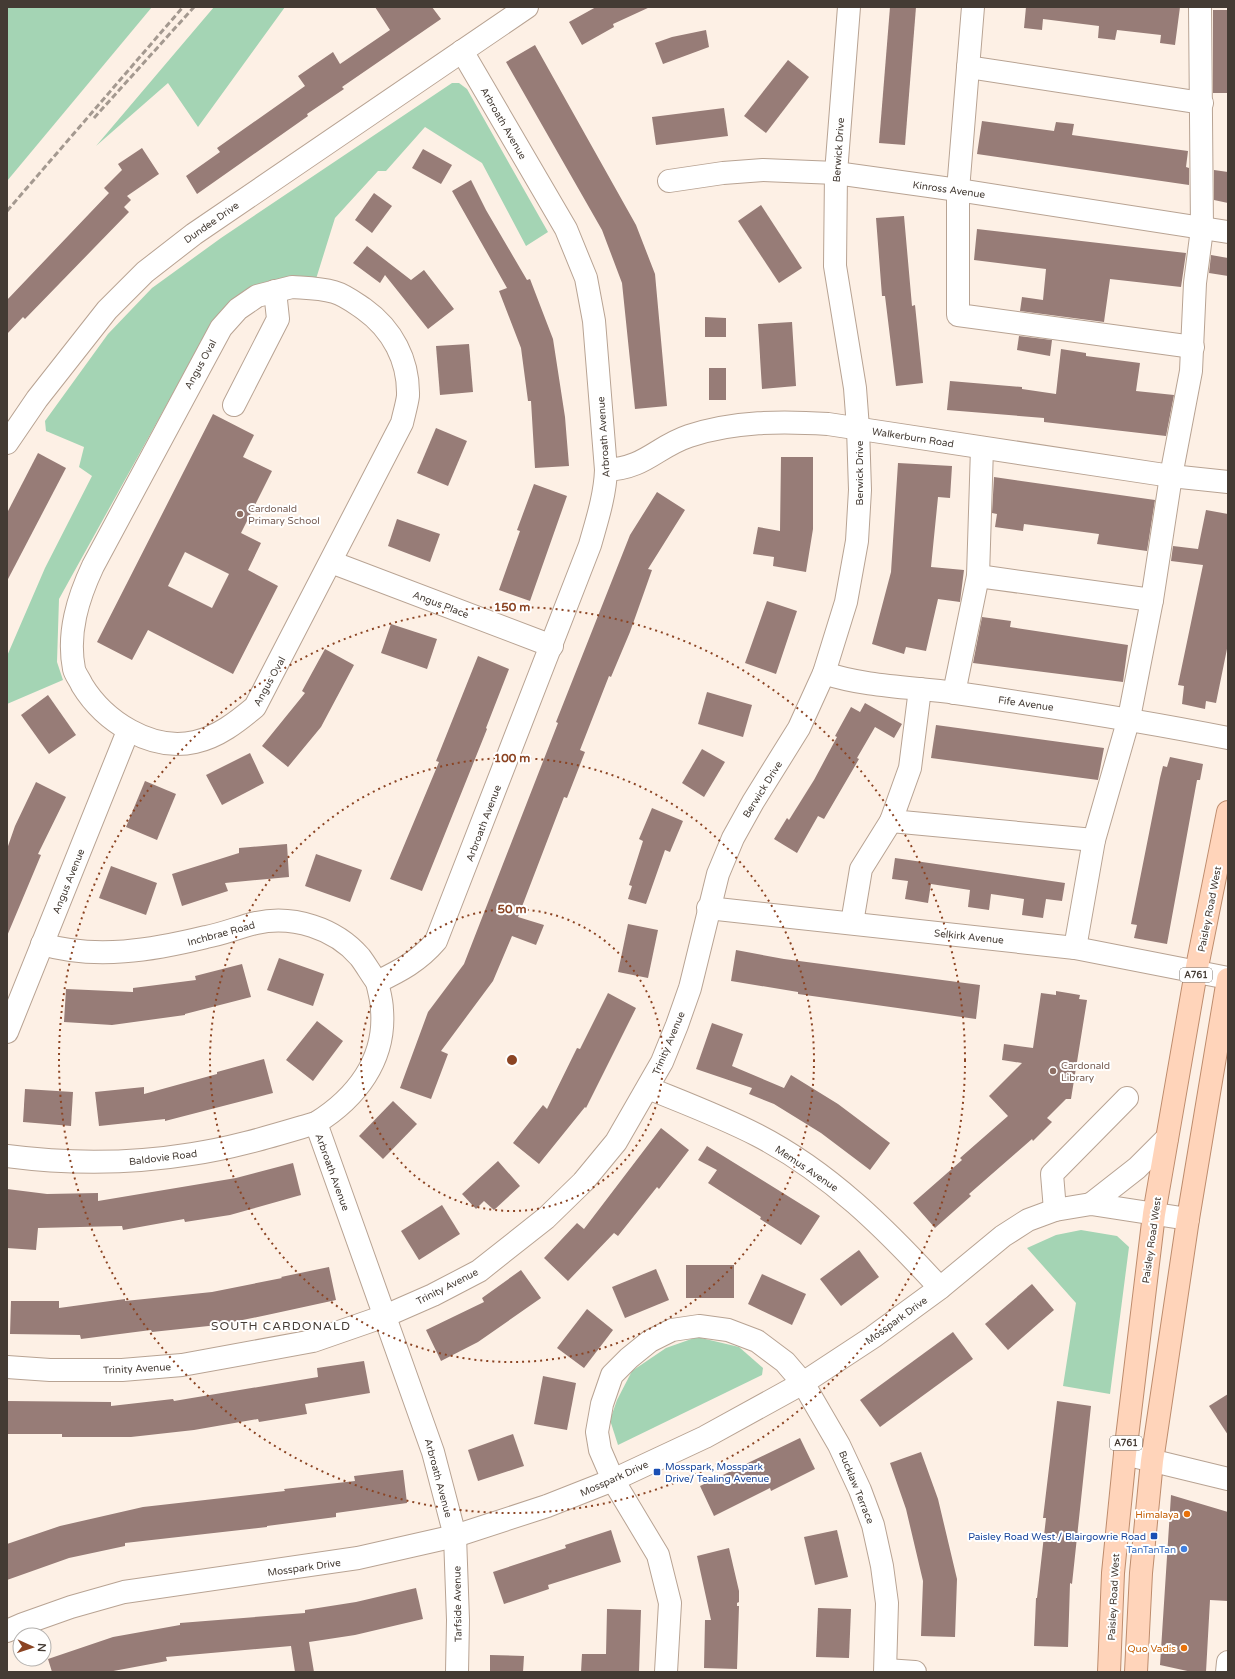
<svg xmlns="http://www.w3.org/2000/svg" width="1235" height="1679" viewBox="0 0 1235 1679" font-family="'Varela Round',sans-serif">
<rect width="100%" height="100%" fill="#fdf0e5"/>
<!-- green -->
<g fill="#a4d4b4">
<path d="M7,7H152L7,181Z"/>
<path d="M214,7H285L198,127L168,83L96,146Z"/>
<path d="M452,83H459L467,89L548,232L526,246L482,163L425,127L386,171H378L335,218L316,279L215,320L188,366L59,599L57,662L63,680L7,704V656L45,568L92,476L79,467L84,447L46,431L45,421L108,334L152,288L221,238Z"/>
<path d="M1081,1230L1117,1236L1129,1247L1110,1394L1063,1386L1076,1303L1027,1248L1056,1235Z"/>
<path d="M697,1337L739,1347L763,1368L762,1375L618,1445L610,1420L617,1400L632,1371L666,1348Z"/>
</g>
<!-- building -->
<g fill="#977c77" fill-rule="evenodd">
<path d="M375,7H432L441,19L342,87L344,89L307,114L308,116L197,194L186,176L220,152L217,148L305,86L298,76L333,52L340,64L390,30Z"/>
<path d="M596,7H650L613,24L614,27L582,45L569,22Z"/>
<path d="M890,7H916L905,145L879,143Z"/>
<path d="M1026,7H1180L1175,45L1160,43L1161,35L1117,30L1115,40L1098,38L1099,26L1043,19L1042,30L1024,28Z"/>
<rect x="1213" y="10" width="15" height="83"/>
<path d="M706,30L709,47L663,64L655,43L672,37Z"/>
<path d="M535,45L636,225L655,274L667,406L635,409L622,283L602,230L506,62Z"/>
<path d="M788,60L809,77L766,133L744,116Z"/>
<path d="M724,108L728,136L656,145L652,117Z"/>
<path d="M982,121L1054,131L1056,122L1074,124L1072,135L1188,151L1186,167L1189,168V185L977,154Z"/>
<path d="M142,148L159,174L127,196L131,200L124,207L129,212L25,319L23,317L7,334V300L109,193L104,188L122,170L118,164Z"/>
<path d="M423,149L452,165L441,184L412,168Z"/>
<path d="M1214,170L1228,172V203L1214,200Z"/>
<path d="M471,180L486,210L527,280L530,279L553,339L565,417L569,466L535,468L531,401H528L521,348L499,291L507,288L452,191Z"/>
<path d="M374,193L392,206L372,233L355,220Z"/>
<path d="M761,205L802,268L779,283L738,221Z"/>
<path d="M904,216L912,306L915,305L923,383L896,386L885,296H882L876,218Z"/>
<path d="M977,229L1186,253L1181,287L1110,279L1104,322L1020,311L1022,297L1043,300L1046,269L974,260Z"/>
<path d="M367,246L411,280L424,270L454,309L428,329L385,275L380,283L353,263Z"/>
<path d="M1211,255L1228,258V276L1209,273Z"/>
<path d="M705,317L726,318V337H705Z"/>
<path d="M792,322L796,386L762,389L758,324Z"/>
<path d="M1019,336L1052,340L1050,356L1017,350Z"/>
<path d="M469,344L473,392L440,395L436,346Z"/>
<path d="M1061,349L1086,353V356L1140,363L1136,391L1174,395L1166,436L1044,422V418L947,410L950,381L1022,387V389L1056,394Z"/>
<rect x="709" y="368" width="17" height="32"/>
<path d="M213,414L254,435L243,457L272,471L241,533L261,543L248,570L278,586L233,674L148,630L132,660L97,642ZM185,552L229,574L212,608L168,586Z"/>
<path d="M436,428L467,441L448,486L417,473Z"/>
<path d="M38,453L66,468L7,581V513Z"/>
<path d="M781,457H813V529L806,572L773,566L774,557L753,554L758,527L780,531Z"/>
<path d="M898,463L952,466L950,498L938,497L931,567L964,570L960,602L938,599L926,651L906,647L904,654L872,644L891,572Z"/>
<path d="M994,477L1155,500L1147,551L1097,544L1099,534L1024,524L1023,531L995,527L997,514L992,513Z"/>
<path d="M534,484L567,496L530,601L499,590L520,531L517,530Z"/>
<path d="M657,492L685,510L648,569L652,570L630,632L611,677L609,676L580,750L585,752L567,798L564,797L518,917L544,925L536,945L512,936L493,981L441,1051L448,1054L431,1099L400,1088L428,1012L464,964L558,723L556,722L630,535Z"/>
<path d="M1206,510L1228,514V644L1216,703L1206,701L1205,709L1182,704L1184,686L1178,685L1203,565L1171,561L1173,546L1198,549Z"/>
<path d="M397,519L440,534L430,562L388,546Z"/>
<path d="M767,601L797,611L776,674L745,663Z"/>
<path d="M982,617L1011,621L1010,627L1128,645L1123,682L973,663Z"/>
<path d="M391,624L437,639L427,669L381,653Z"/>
<path d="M325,649L354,665L321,727L288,767L262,746L305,693L302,691Z"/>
<path d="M478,656L509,669L486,728L487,729L422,891L390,879L439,762L436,761Z"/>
<path d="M707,692L752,705L743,737L698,724Z"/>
<path d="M48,695L76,735L49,754L21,715Z"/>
<path d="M865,703L902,724L894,738L875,727L857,758L859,759L824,819L818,816L797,853L774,839L787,818L789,820L814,780L837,737L835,736L851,707L860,712Z"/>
<path d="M936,725L1104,748L1098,780L931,758Z"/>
<path d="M702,749L725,762L704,797L682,783Z"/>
<path d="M250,753L264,783L222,805L206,775Z"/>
<path d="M1170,757L1203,764L1200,780H1197L1167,944L1134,938L1137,925L1131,924L1160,778L1163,766L1167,767Z"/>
<path d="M145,781L176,794L157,840L126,827Z"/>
<path d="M36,782L66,797L38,854L41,855L7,936V849L15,826Z"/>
<path d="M652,808L683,821L670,852L665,850L646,904L628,899L632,886L629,885L643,841L639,839Z"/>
<path d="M287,844L289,877L225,883L228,891L182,906L172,874L239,853V848Z"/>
<path d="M316,854L362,870L350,902L305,886Z"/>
<path d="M895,858L1065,883L1062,901L1046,899L1043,918L1022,915L1024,899L991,894L989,910L968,907L970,890L931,884L928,903L905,899L908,881L892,879Z"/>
<path d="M111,866L157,883L146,915L99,898Z"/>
<path d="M628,924L658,930L648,978L618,972Z"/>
<path d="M736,950L784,959L980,985L976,1019L798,994V992L731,981Z"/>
<path d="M279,958L324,974L313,1006L267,990Z"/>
<path d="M242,964L251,997L185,1014V1015L112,1025L64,1022L66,989L133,992V988L196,980L195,976Z"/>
<path d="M1056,991L1080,995L1079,999L1087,1000L1071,1099H1066L1047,1118L1052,1122L1033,1141L1032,1139L969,1194L971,1196L935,1228L913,1203L962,1160L960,1158L1008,1116L989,1096L1022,1063L1002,1060L1004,1044L1033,1048L1041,993L1056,995Z"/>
<path d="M608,993L636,1008L586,1108L585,1107L539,1164L513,1143L543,1105L547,1109L577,1048L580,1049Z"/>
<path d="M317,1021L343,1041L313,1081L286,1060Z"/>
<path d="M712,1023L743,1034L732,1066L784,1088L791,1075L838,1104L890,1143L870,1170L821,1133L774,1104L749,1094L752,1088L696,1069Z"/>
<path d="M264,1059L273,1093L165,1121V1119L99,1126L95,1092L144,1087V1094L217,1074V1072Z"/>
<path d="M25,1089L73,1092L71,1126L23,1122Z"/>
<path d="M393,1101L417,1124L383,1159L359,1136Z"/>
<path d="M661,1128L689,1150L659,1189L657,1187L618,1236L614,1233L568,1281L544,1258L577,1223L584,1229Z"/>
<path d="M707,1146L820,1216L801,1245L760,1219L761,1217L708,1183L717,1170L698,1160Z"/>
<path d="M498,1161L520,1186L494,1210L484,1201L476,1209L462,1194Z"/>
<path d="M293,1163L301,1195L230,1215L185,1222L184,1219L123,1230L122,1226L38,1228L36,1250L7,1248V1189L47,1194L98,1193V1201L236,1178Z"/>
<path d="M442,1205L460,1234L419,1260L401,1231Z"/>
<path d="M859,1250L879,1277L841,1306L820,1279Z"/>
<rect x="686" y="1265" width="48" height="33"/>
<path d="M329,1267L336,1300L267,1315L218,1325L152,1332L151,1330L81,1339L80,1335L10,1334L11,1301H59V1308L125,1299V1301L212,1292L282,1278L281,1277Z"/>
<path d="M656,1269L669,1300L625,1318L612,1287Z"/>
<path d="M521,1270L541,1298L478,1342L441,1361L426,1330L484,1302L482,1298Z"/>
<path d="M762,1274L806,1294L792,1325L748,1304Z"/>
<path d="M1032,1284L1054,1310L1008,1350L985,1324Z"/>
<path d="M587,1309L613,1330L584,1368L557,1348Z"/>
<path d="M953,1332L973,1359L880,1427L860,1400Z"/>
<path d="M364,1361L370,1393L305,1404L307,1414L259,1422L258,1419L194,1430L131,1437H62V1434H7V1401L111,1402V1406L173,1399L174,1401L318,1377L317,1368Z"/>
<path d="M543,1376L576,1383L567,1430L534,1424Z"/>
<path d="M1228,1394V1435L1209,1406Z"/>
<path d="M1057,1401L1091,1406L1072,1584L1070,1583L1068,1647L1034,1646L1036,1598H1037L1046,1518H1043Z"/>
<path d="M513,1434L524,1466L478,1481L468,1450Z"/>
<path d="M800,1438L815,1469L771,1491L770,1488L714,1516L700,1486Z"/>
<path d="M921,1452L938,1499L957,1579L955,1637L921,1636L923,1581L906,1509L890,1463Z"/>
<path d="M403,1470L407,1503L336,1513V1517L267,1526V1527L125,1543V1546L69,1558L7,1580V1544L60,1526L143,1507L285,1491L284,1489L355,1481L354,1476Z"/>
<path d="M1171,1495L1228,1512V1601L1210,1600L1206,1672H1192L1160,1665Z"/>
<path d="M611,1530L621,1562L548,1585L549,1589L504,1604L493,1572L566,1548L565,1545Z"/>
<path d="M837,1530L848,1577L815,1585L804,1537Z"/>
<path d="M729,1548L739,1591V1602L737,1603V1606H739L737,1669L704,1668L705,1620H711L697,1556Z"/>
<path d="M416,1588L423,1619L355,1635L309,1642L314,1672H295L291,1646L166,1657L167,1661L108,1672H52L48,1659L113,1637L180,1625V1623L305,1613V1610L356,1602Z"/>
<path d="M818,1608L851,1609L849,1658L816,1657Z"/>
<path d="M607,1609L641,1610L639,1672H581L582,1654H606Z"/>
<path d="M490,1655L524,1656L523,1672H490Z"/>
</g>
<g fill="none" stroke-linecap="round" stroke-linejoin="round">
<!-- minor casing -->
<g stroke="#b8a393" stroke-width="24">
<g id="minor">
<path d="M973,7L958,190V315L1193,347"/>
<path d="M968,67L1202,103"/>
<path d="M669,181L723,173L763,170L836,173L958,190L1228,232"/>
<path d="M292,287C306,288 320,288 334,292C345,295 355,303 364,309C392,329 409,360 408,396C407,404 404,414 402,423L255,707C237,722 218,737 195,742C151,752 104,721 82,685C80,680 75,674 74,669C67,633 78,598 93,566L221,328L238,309L257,296Z"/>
<path d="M234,405L278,319L275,291"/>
<path d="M7,443L37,399L107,310L145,272L194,234L527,7"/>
<path d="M606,470C646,468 656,447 689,436C734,421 782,421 828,424L1171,476L1228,482"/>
<path d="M331,562L552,646"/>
<path d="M978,576L1152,600"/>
<path d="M824,673C866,687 912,687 956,693C1047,706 1138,720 1228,738"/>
<path d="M954,693L978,576L982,448"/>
<path d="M891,821L1094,840"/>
<path d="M708,908L1075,948L1228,978"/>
<path d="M852,923L861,869L891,821L910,768L920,689"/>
<path d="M42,944C96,960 153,950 206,937C223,934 239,927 256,923C293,915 335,928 360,957C366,965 371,974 377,982"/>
<path d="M1075,948L1094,840L1129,718L1152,600L1171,476L1191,371L1195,283L1202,229L1200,7"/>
<path d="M7,1032L128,731"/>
<path d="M648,1088C685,1103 722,1117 757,1135C829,1172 886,1229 940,1288"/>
<path d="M7,1156C68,1164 130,1164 192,1154C234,1148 275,1135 316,1123"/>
<path d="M1091,1204L1137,1168L1167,1138"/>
<path d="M1055,1210L1052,1174L1127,1098"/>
<path d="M7,1367L50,1370H122L182,1365L313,1341L385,1316L433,1295L479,1271L546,1218L583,1182L616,1142L662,1062L677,1025L690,988L718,874L733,838L753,802L799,728L824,673L846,602L857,541L860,490L858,428L855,388L835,266L836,173L849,7"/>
<path d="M1125,1454L1228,1479"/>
<path d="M7,1631L23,1624L71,1607L124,1592L358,1558L455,1536L547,1506L613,1480L705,1437L803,1383L873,1337L940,1288L1003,1236L1028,1220L1055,1210L1091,1204L1188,1219"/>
<path d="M886,1670L915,1672"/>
<path d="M457,1672L458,1620L455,1536L433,1452L316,1123C356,1098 386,1060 382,1010C382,1001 379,991 377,982C400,971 419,961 436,941L590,545C597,520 605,496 606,470L594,321L586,278L566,229L462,51"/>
<path d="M666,1672L670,1603L658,1555L613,1480L600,1450L597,1432L602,1404L612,1375L629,1358L650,1341L672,1330L699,1326L728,1330L757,1341L785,1362L803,1383L839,1445L860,1490L873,1525L882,1566L887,1603L885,1672"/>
<path d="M1227,1672L1228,1662"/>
</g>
</g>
<!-- major casing -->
<g stroke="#be8c6d" stroke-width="24">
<g id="major">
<path d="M1109,1672L1113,1573L1125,1454L1154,1214L1196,972L1228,812"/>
<path d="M1136,1672L1141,1573L1152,1461L1188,1219L1228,979"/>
</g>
</g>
<!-- minor -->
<use href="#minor" stroke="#fff" stroke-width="22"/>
<!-- major -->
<use href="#major" stroke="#ffd4ba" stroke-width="22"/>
<!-- rail -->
<g stroke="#a49990" stroke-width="3" stroke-dasharray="6 3" stroke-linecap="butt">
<path d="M94,118L194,7"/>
<path d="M7,211L183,7"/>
</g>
</g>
<!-- distance rings -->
<g fill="none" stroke="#8b4423" stroke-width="2" stroke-dasharray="2 4">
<circle cx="512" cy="1060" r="151"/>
<circle cx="512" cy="1060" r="302"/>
<circle cx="512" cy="1060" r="453"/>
</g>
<!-- markers -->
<g fill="#8d6e63" stroke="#fff" stroke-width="1.5">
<circle cx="240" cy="514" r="4"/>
<circle cx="1053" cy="1071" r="4"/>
</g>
<g fill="#1a4fb4" stroke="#fff" stroke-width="1.5">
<rect x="653" y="1468" width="8" height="8" rx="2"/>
<rect x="1150" y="1532" width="8" height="8" rx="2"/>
</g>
<g fill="#e8710a" stroke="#fff" stroke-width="1.5">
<circle cx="1187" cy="1514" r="4"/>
<circle cx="1184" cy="1648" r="4"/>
</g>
<circle fill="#3f7fe0" stroke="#fff" stroke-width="1.5" cx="1184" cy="1549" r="4"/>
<g text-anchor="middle" stroke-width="4" stroke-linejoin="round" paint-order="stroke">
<!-- shield labels -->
<g fill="#fff" stroke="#7c7671" stroke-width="1">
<rect x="1180" y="968" width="32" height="14" rx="3"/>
<rect x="1110" y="1436" width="32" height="14" rx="3"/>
</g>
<g font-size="9" font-weight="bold" fill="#443b34">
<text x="1196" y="978">A761</text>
<text x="1126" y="1446">A761</text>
</g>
<!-- street labels -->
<g font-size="10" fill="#443b34" stroke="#fff">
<text transform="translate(504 123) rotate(60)" y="4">Arbroath Avenue</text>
<text transform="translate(838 150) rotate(-86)" y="4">Berwick Drive</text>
<text transform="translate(949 189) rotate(8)" y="4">Kinross Avenue</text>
<text transform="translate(211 222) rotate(-35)" y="4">Dundee Drive</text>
<text transform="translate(200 364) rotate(-61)" y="4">Angus Oval</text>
<text transform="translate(603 437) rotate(-94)" y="4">Arbroath Avenue</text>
<text transform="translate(913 437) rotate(9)" y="4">Walkerburn Road</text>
<text transform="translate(859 473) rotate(-90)" y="4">Berwick Drive</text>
<text transform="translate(441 604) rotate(21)" y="4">Angus Place</text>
<text transform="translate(269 681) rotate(-61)" y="4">Angus Oval</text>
<text transform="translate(1026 703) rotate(8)" y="4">Fife Avenue</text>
<text transform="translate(762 789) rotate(-58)" y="4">Berwick Drive</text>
<text transform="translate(483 823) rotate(-69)" y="4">Arbroath Avenue</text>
<text transform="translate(68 881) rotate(-68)" y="4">Angus Avenue</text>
<text transform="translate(1209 909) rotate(-79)" y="4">Paisley Road West</text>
<text transform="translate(221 933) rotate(-15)" y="4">Inchbrae Road</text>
<text transform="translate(969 936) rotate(6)" y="4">Selkirk Avenue</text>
<text transform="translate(668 1043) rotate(-67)" y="4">Trinity Avenue</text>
<text transform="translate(163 1157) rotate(-7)" y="4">Baldovie Road</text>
<text transform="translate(807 1168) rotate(34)" y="4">Memus Avenue</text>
<text transform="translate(333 1172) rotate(70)" y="4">Arbroath Avenue</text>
<text transform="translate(1151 1240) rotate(-82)" y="4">Paisley Road West</text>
<text transform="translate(447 1286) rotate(-27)" y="4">Trinity Avenue</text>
<text transform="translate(896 1320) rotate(-36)" y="4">Mosspark Drive</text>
<text transform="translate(137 1368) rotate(-3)" y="4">Trinity Avenue</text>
<text transform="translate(439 1478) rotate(75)" y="4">Arbroath Avenue</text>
<text transform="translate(614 1478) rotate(-24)" y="4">Mosspark Drive</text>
<text transform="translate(857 1487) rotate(68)" y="4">Bucklaw Terrace</text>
<text transform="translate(304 1567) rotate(-8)" y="4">Mosspark Drive</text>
<text transform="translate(1113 1597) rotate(-87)" y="4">Paisley Road West</text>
<text transform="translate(457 1604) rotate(-91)" y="4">Tarfside Avenue</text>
</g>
<!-- education labels -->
<g font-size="10" fill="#785e54" stroke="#fff" text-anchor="start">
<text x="248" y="512">Cardonald<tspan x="248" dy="12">Primary School</tspan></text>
<text x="1061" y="1069">Cardonald<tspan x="1061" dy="12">Library</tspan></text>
</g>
<!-- transit labels -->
<g font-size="10" fill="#164399" stroke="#fff" text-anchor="start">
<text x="665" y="1470">Mosspark, Mosspark<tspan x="665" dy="12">Drive/ Tealing Avenue</tspan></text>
<text x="1146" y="1540" text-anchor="end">Paisley Road West / Blairgowrie Road</text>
</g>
<!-- food labels -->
<g font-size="10" fill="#c56008" stroke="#fff" text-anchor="end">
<text x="1179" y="1518">Himalaya</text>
<text x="1176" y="1652">Quo Vadis</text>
</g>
<!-- shop labels -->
<g font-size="10" fill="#366cbe" stroke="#fff" text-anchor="end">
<text x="1176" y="1553">TanTanTan</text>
</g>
<!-- quarter labels -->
<g font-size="12" letter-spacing="1" fill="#443b34" stroke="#fff">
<text x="281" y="1330">SOUTH CARDONALD</text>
</g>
</g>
<circle cx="512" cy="1060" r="6" fill="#8b4423" stroke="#fff" stroke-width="2"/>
<g font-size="12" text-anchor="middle" font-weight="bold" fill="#8b4423" stroke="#fff" stroke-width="4" stroke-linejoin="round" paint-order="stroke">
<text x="512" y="611">150 m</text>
<text x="512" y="762">100 m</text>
<text x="512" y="913">50 m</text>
</g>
<!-- border -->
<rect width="1235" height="1679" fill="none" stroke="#443b34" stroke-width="16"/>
<!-- north arrow -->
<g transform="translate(32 1647) rotate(93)"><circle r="19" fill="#ffffff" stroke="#b4b1ae"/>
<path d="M0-3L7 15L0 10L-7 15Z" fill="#8b4423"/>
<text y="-6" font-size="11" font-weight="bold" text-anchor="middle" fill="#443b34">N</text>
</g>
</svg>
